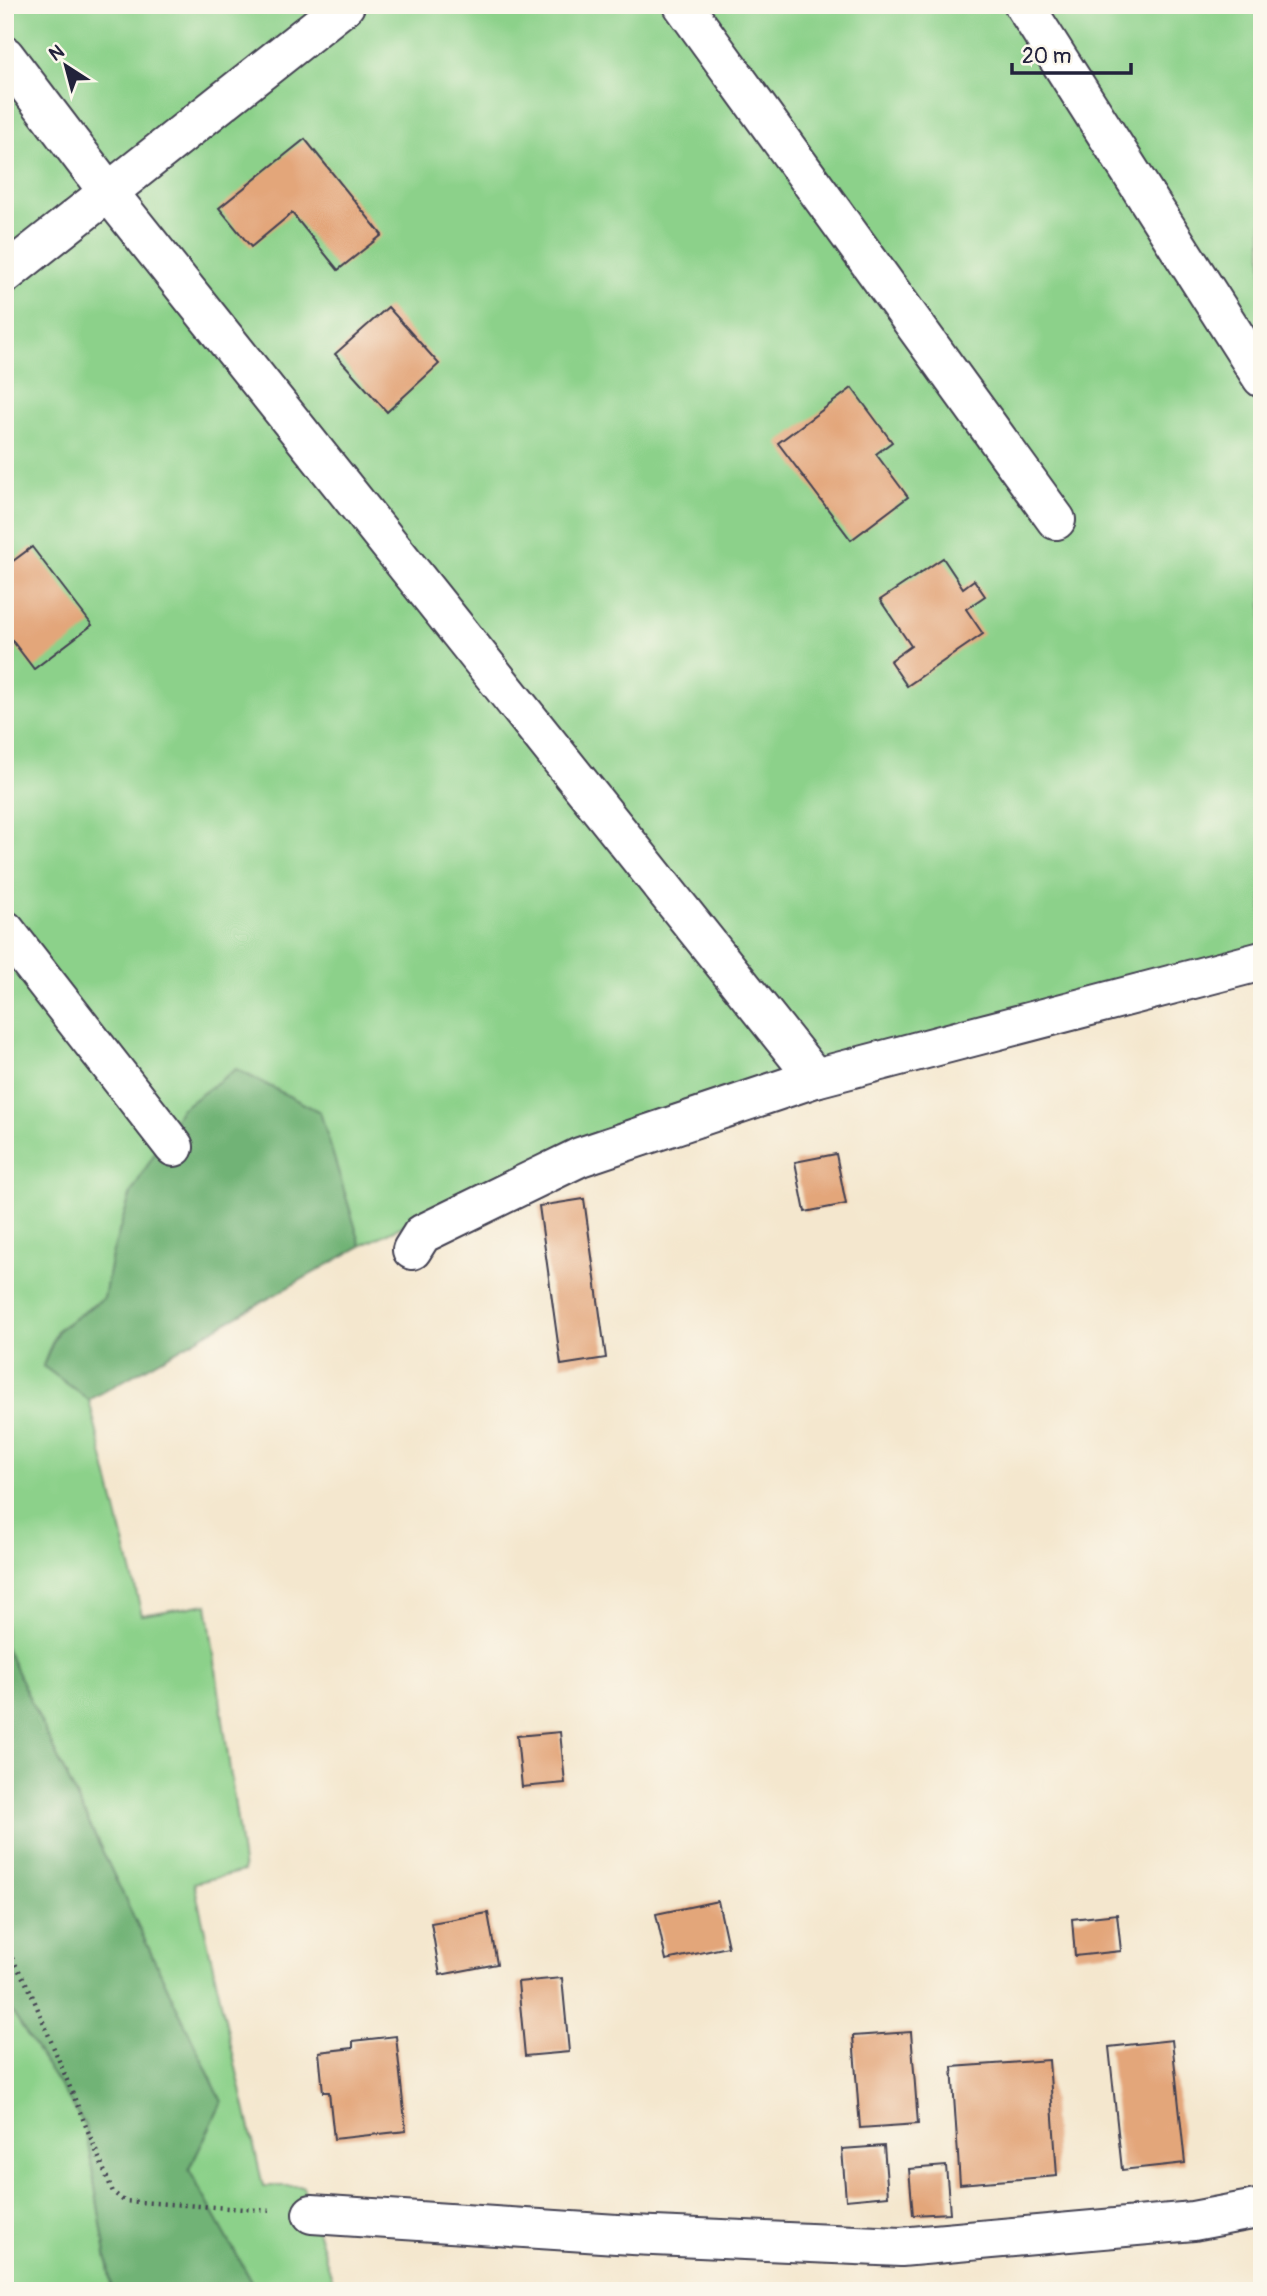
<svg xmlns="http://www.w3.org/2000/svg" width="1267" height="2296" viewBox="0 0 1267 2296" font-family="Pangolin,sans-serif">
<rect width="100%" height="100%" fill="#fbf7ec"/>
<filter id="ink" filterUnits="userSpaceOnUse"><feTurbulence type="fractalNoise" baseFrequency=".0143" numOctaves="2"/><feDisplacementMap in="SourceGraphic" scale="14" xChannelSelector="R" yChannelSelector="G"/><feConvolveMatrix kernelMatrix="1 2 1 2 8 2 1 2 1" color-interpolation-filters="sRGB"/></filter>
<filter id="wash" filterUnits="userSpaceOnUse"><feTurbulence type="fractalNoise" baseFrequency=".00686" numOctaves="4" result="noise"/><feDisplacementMap in="SourceGraphic" scale="28" xChannelSelector="R" yChannelSelector="G"/><feGaussianBlur stdDeviation="1.57" result="paint"/><feColorMatrix in="noise" values="0 0 0 0 0 0 0 0 0 0 0 0 0 0 0 0 0 1.4 0 .05"/><feComposite in="paint" operator="in"/></filter>
<g filter="url(#wash)">
<rect width="100%" height="100%" fill="#f4e7ce"/>
<!-- green -->
<g fill="#8cd18a" stroke="#577a62" stroke-width="2">
<path d="M5,5H1262V946L596,1133L361,1246L320,1113L131,1193L112,1255L104,1298L57,1330L43,1366L89,1400L142,1615L207,1604L244,1871L194,1883L263,2186H303L336,2291H257L189,2170L222,2102L5,1647Z"/>
<path d="M5,2001L85,2125L112,2291H5Z"/>
</g>
<!-- forest -->
<g fill="#71b376" stroke="#4a6a58" stroke-width="2">
<path d="M236,1069L320,1112L361,1246L89,1400L43,1366L58,1330L104,1298L112,1255L131,1193L181,1109Z"/>
<path d="M5,1647L222,2102L189,2170L257,2291H112L85,2125L5,2001Z"/>
</g>
<g id="blocks">
<!-- building -->
<g fill="#e3a67a">
<path d="M305,139L382,235L338,270L292,213L251,247L219,208Z"/>
<path d="M388,307L439,364L387,412L335,354Z"/>
<path d="M852,388L892,442L876,454L908,497L851,540L778,443Z"/>
<path d="M32,547L92,625L34,669L5,631V567Z"/>
<path d="M943,558L963,588L974,580L985,596L966,609L983,634L907,686L890,661L911,646L880,600Z"/>
<path d="M836,1154L846,1204L805,1212L795,1162Z"/>
<path d="M584,1199L606,1358L561,1365L539,1206Z"/>
<path d="M560,1732L565,1783L522,1787L517,1736Z"/>
<path d="M718,1901L728,1947L666,1960L656,1914Z"/>
<path d="M488,1913L497,1964L440,1975L431,1923Z"/>
<path d="M1117,1914L1121,1951L1075,1956L1072,1919Z"/>
<path d="M562,1978L569,2052L525,2056L518,1982Z"/>
<path d="M911,2032L918,2124L860,2128L853,2036Z"/>
<path d="M396,2036L406,2131L334,2139L329,2092H323L319,2052L353,2048V2041Z"/>
<path d="M1172,2040L1185,2163L1122,2170L1109,2047Z"/>
<path d="M1049,2060L1057,2176L960,2184L952,2067Z"/>
<path d="M884,2146L888,2196L846,2200L842,2149Z"/>
<path d="M946,2166L950,2213L913,2215L909,2169Z"/>
<path d="M1262,2279V2291H1240L1238,2285Z"/>
</g>
</g>
</g>
<g filter="url(#ink)">
<use href="#blocks" fill-opacity="0" stroke="#424051" stroke-width="2"/>
<g fill="none" stroke-linecap="round" stroke-linejoin="round">
<!-- minor casing -->
<g stroke="#424051" stroke-width="42">
<g id="minor">
<path d="M683,5L1056,520"/>
<path d="M1024,5L1262,378"/>
<path d="M5,56L109,193L815,1078"/>
<path d="M5,274L345,5"/>
<path d="M5,930L174,1147"/>
<path d="M412,1250L422,1234L580,1157L815,1078L1262,961"/>
<path d="M312,2214L632,2235L901,2247L1193,2221L1262,2208"/>
</g>
</g>
<!-- path -->
<path stroke="#424051" stroke-width="4.5" stroke-dasharray="2 5" stroke-linecap="butt" d="M5,1946L30,1990L113,2192L124,2201L274,2211"/>
<!-- minor -->
<use href="#minor" stroke="#fff" stroke-width="38"/>
</g>
</g>
<!-- margin -->
<rect width="1267" height="2296" fill="none" stroke="#fbf7ec" stroke-width="28"/>
<!-- north arrow -->
<g transform="translate(66 66) rotate(324)" stroke="#fbf7ec" stroke-width="5" paint-order="stroke">
<path d="M0-5L12 26L0 18L-12 26Z" fill="#22223b"/>
<text y="-10" font-size="19" font-weight="bold" text-anchor="middle" fill="#22223b">N</text>
</g>
<!-- scale -->
<path d="M1012 63v10h119v-10" fill="none" stroke="#22223b" stroke-width="3.5"/>
<text x="1022" y="63" font-size="21" fill="#22223b" stroke="#fbf7ec" stroke-width="5" paint-order="stroke">20 m</text>
</svg>
